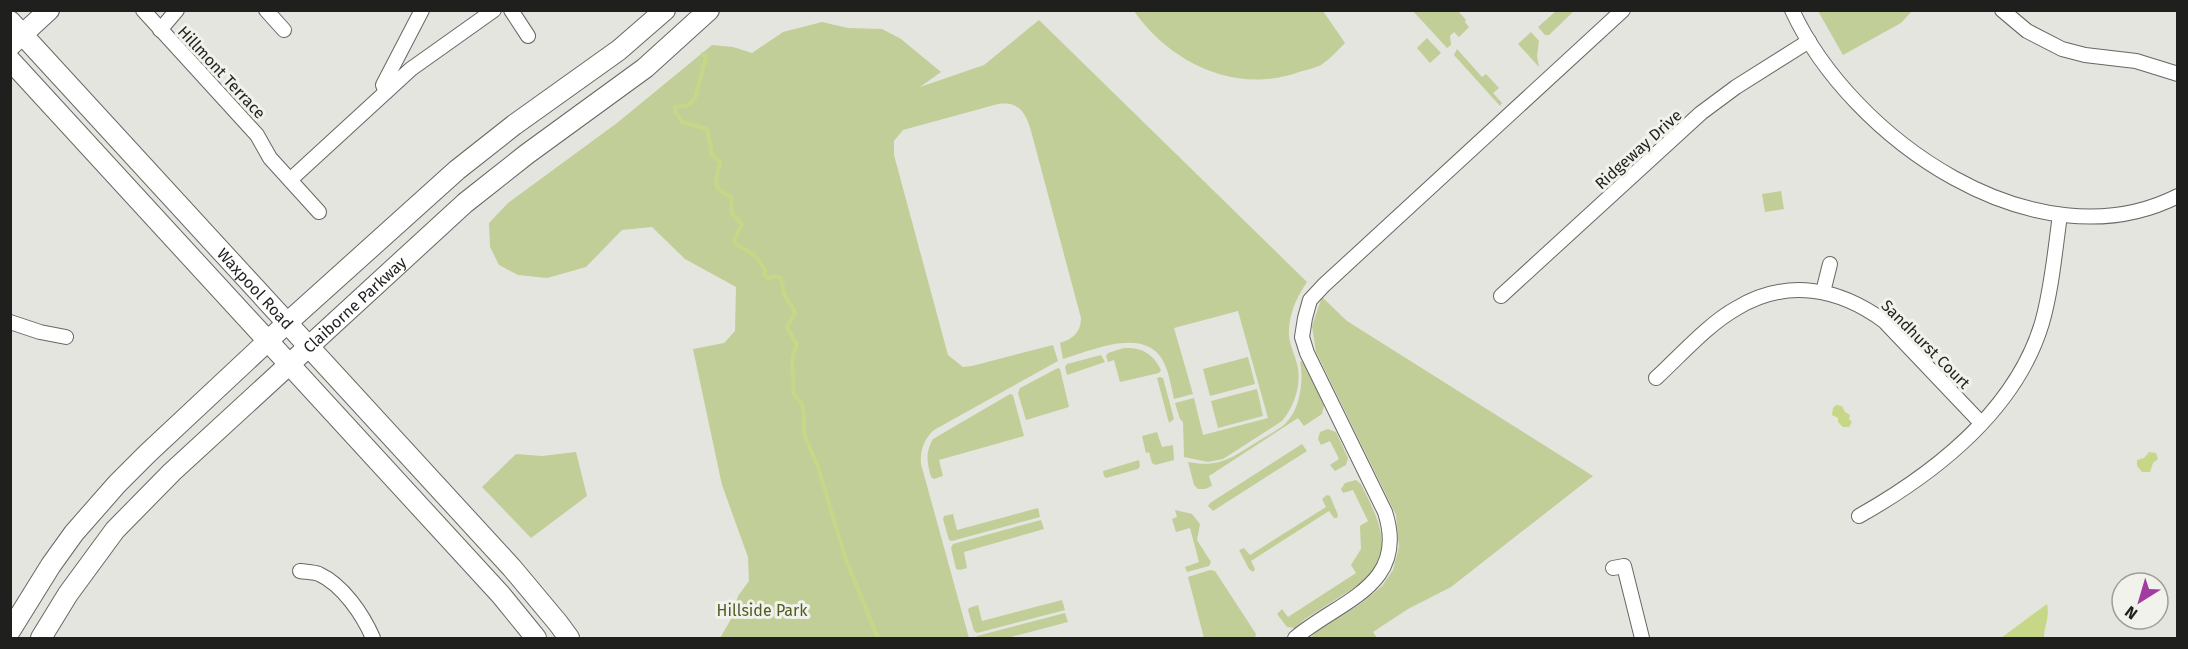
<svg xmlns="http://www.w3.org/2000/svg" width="2188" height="649" viewBox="0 0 2188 649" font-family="'Fira Sans',sans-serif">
<rect width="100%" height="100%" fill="#e4e5df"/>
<!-- green -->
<g fill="#c1ce97">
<path d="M1134,11H1323L1345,43C1338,50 1330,59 1321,65C1315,68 1306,70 1299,72C1237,95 1170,63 1134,11Z"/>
<path d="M1413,11H1458L1466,20L1465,22L1469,27L1459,37L1454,32L1450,36L1451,45L1447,48Z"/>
<path d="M1556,11H1574L1549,35H1545L1538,27Z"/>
<path d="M1912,11L1901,23L1843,55L1818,11Z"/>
<path d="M1039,20L1307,282C1296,298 1288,316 1289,336C1290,347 1296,357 1298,368C1301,386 1294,407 1282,421L1223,459L1208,462L1184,457L1183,422L1180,419L1175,403L1194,398L1203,435L1268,418L1238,311L1174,328L1193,394L1174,399C1171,386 1169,371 1162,359C1142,327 1091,351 1063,359L1060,343C1073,339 1081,332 1081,318L1031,131C1026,113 1019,101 998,104L903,130L894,141V155L948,355L963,367L972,366L1053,345L1058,361L934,430C924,439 920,450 921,464L969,638H720L730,621L738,596L749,581L748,557L722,485L693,349L724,343L735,331L736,287L685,259L652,227L622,230L586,267L547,278L518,275L499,265L490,247L489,223L508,203L617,123L712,45L733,47L752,53L783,32L822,22L848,28L882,29L901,39L941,72L920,87L984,65Z"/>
<path d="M1531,32L1539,41L1537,56L1539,67L1518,44Z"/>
<path d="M1427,38L1441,53L1430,63L1417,48Z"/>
<path d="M1457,49L1482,77L1486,74L1499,88L1493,93L1502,103L1500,106L1454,55Z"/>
<path d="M1781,191L1784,209L1765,212L1762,194Z"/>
<path d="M1322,297L1347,321L1593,476L1451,587L1408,609L1373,632L1377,638H1310L1317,631L1359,605L1382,586L1393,570L1399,547L1396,515L1316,352L1312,326Z"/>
<path d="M1124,348C1141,347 1153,353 1161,370L1159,373L1120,382L1114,360L1108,362L1106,356L1108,353Z"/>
<path d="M1101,355L1105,362L1067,375L1065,367L1067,364Z"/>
<path d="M1248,357L1255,384L1210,396L1203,369Z"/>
<path d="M1302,361L1324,405L1322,414L1304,426L1298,418L1209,476L1212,486L1205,489H1198L1194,485L1188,462C1220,468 1231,458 1257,442C1266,436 1277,431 1285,424C1300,410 1304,381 1300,362Z"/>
<path d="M1058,368L1060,369L1069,407L1026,420L1018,393L1020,388Z"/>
<path d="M1160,377L1163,378L1174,419L1169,423L1157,378Z"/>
<path d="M1257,389L1263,416L1218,428L1211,401Z"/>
<path d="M1010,394L1013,395L1024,436L939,460L943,476L934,479L931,477C927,462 925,453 933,439Z"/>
<path d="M1328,429L1336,432L1348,458L1346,465L1335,471L1330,465L1339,459L1330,441L1321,445L1318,439L1320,432Z"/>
<path d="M1157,432L1162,447L1173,445L1174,460L1155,465L1152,463L1149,452L1146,453L1142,436Z"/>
<path d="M1302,444L1307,451L1213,511L1208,506L1210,503Z"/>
<path d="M576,452L587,496L531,538L482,487L516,454L542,456Z"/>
<path d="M1139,460L1140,466L1138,469L1106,478L1104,476L1103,471Z"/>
<path d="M1356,480L1361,484C1379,521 1397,551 1360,584L1305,619L1295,628L1287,627L1277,614L1282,609L1288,617L1356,573L1351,565L1361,549L1360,526L1368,521L1353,490L1343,493L1341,489L1345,483Z"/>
<path d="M1327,495L1330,496L1338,515L1337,518H1334L1329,511L1251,561L1255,569L1253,572L1249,569L1239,550L1244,548L1250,555L1326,507L1322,499Z"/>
<path d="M1038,508L1040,517L952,541L949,540L943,519L944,516L953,514L957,530Z"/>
<path d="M1175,510L1192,514L1200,524L1197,540L1211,562L1209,566L1187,572L1185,567L1199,562L1190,528L1176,532L1172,519L1177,517Z"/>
<path d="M1041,520L1044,529L964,552L967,568L960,570L956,569L951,548L953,544Z"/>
<path d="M1210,570L1215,571L1256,634L1255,638H1204L1188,577Z"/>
<path d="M1062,600L1065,610L977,633L974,631L968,610L969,608L978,605L982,621Z"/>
<path d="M1065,613L1068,622L1007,638H976L977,636Z"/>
</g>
<!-- water -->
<g fill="#c6d787">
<path d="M1836,405L1842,406L1845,412L1850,415L1849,419L1852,422L1849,427H1843L1838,422V418L1832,415L1833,408Z"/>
<path d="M2149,452L2156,453L2158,459L2153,463L2150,472H2142L2137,466V460L2144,458Z"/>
<path d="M2047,604C2050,617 2044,626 2044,638H2001Z"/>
</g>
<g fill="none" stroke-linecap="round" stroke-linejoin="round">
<!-- stream -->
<path stroke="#c6d787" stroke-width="4" d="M703,54L706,57L695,98L689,105L675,107V111L682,122L707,129L712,155L720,162C720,171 710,184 722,192C725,194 728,195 731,197L732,214L742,224L734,241C738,248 745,248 751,253C757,257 761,263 765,270L764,274L768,279L771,277H779C784,283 782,286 784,293C786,300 792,305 795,313L787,327L797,345C787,365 796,372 793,393L802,404L804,415V434L818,467L846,560L878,638"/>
<!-- street casing -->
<g stroke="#676863" stroke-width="16">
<g id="street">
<path d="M143,10L257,135L270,158L319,212"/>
<path d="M266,10L284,30"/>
<path d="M511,10L528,36"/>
<path d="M1792,10C1851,138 2036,268 2178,196"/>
<path d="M2002,10L2027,31L2062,49L2085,55L2136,61L2178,74"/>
<path d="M160,30L177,10"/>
<path d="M386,92L383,85L422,10"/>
<path d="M290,180L411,69L494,10"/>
<path d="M1823,292L1830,264"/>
<path d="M1501,296L1701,113L1736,87L1809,41"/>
<path d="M10,322L40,332L66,337"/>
<path d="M1656,378C1681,355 1708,324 1737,308C1787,278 1839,288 1884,321L1981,423"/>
<path d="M1859,516C1935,473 2016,410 2042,323C2052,288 2055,250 2060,215"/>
<path d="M1613,568L1624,566L1642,638"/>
<path d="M300,571C306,572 313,572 319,574C343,585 363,615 373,638"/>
<path d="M1295,638C1340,600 1409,586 1385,512L1307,353L1302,337L1305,318L1310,300L1324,285L1623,10"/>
</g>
</g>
<!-- secondary casing -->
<g stroke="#676863" stroke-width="22">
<g id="secondary">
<path id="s1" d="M10,21L512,568L558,623L569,638"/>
<path d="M10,46L49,10"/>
<path d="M10,60L501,595L536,638"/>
<path d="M10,631L51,565L74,533L117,484L148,453L287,323L457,170L514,125L619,50L665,10"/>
<path id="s2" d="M41,638L68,594L115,530L172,472L465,203L527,154L645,68L709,10"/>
</g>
</g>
<!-- street -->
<use href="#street" stroke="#fff" stroke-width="14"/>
<!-- secondary -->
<use href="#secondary" stroke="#fff" stroke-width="20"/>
</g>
<g text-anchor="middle" stroke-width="6" stroke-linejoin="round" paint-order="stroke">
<!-- street labels -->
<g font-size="16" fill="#1f201e" stroke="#f1f2ec">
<text transform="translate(222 72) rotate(47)" y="6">Hillmont Terrace</text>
<text transform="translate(1638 149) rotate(-42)" y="6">Ridgeway Drive</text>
<text dy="6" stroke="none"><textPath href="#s1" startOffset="363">Waxpool Road</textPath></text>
<text dy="6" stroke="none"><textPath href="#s2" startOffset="460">Claiborne Parkway</textPath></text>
<text transform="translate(1926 344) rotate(45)" y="6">Sandhurst Court</text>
</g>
<!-- park labels -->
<g font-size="16" fill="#505b21" stroke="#f1f2ec">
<text x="762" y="616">Hillside Park</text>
</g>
</g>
<!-- border -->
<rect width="2188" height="649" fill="none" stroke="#1f201e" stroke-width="24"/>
<!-- north arrow -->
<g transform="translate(2140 601) rotate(217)"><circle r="28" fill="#f1f2ec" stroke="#9d9e9a" stroke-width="1.5"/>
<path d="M0-4.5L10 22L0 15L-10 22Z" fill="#a23ca0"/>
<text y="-9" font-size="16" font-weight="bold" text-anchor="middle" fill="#1f201e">N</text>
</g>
</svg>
